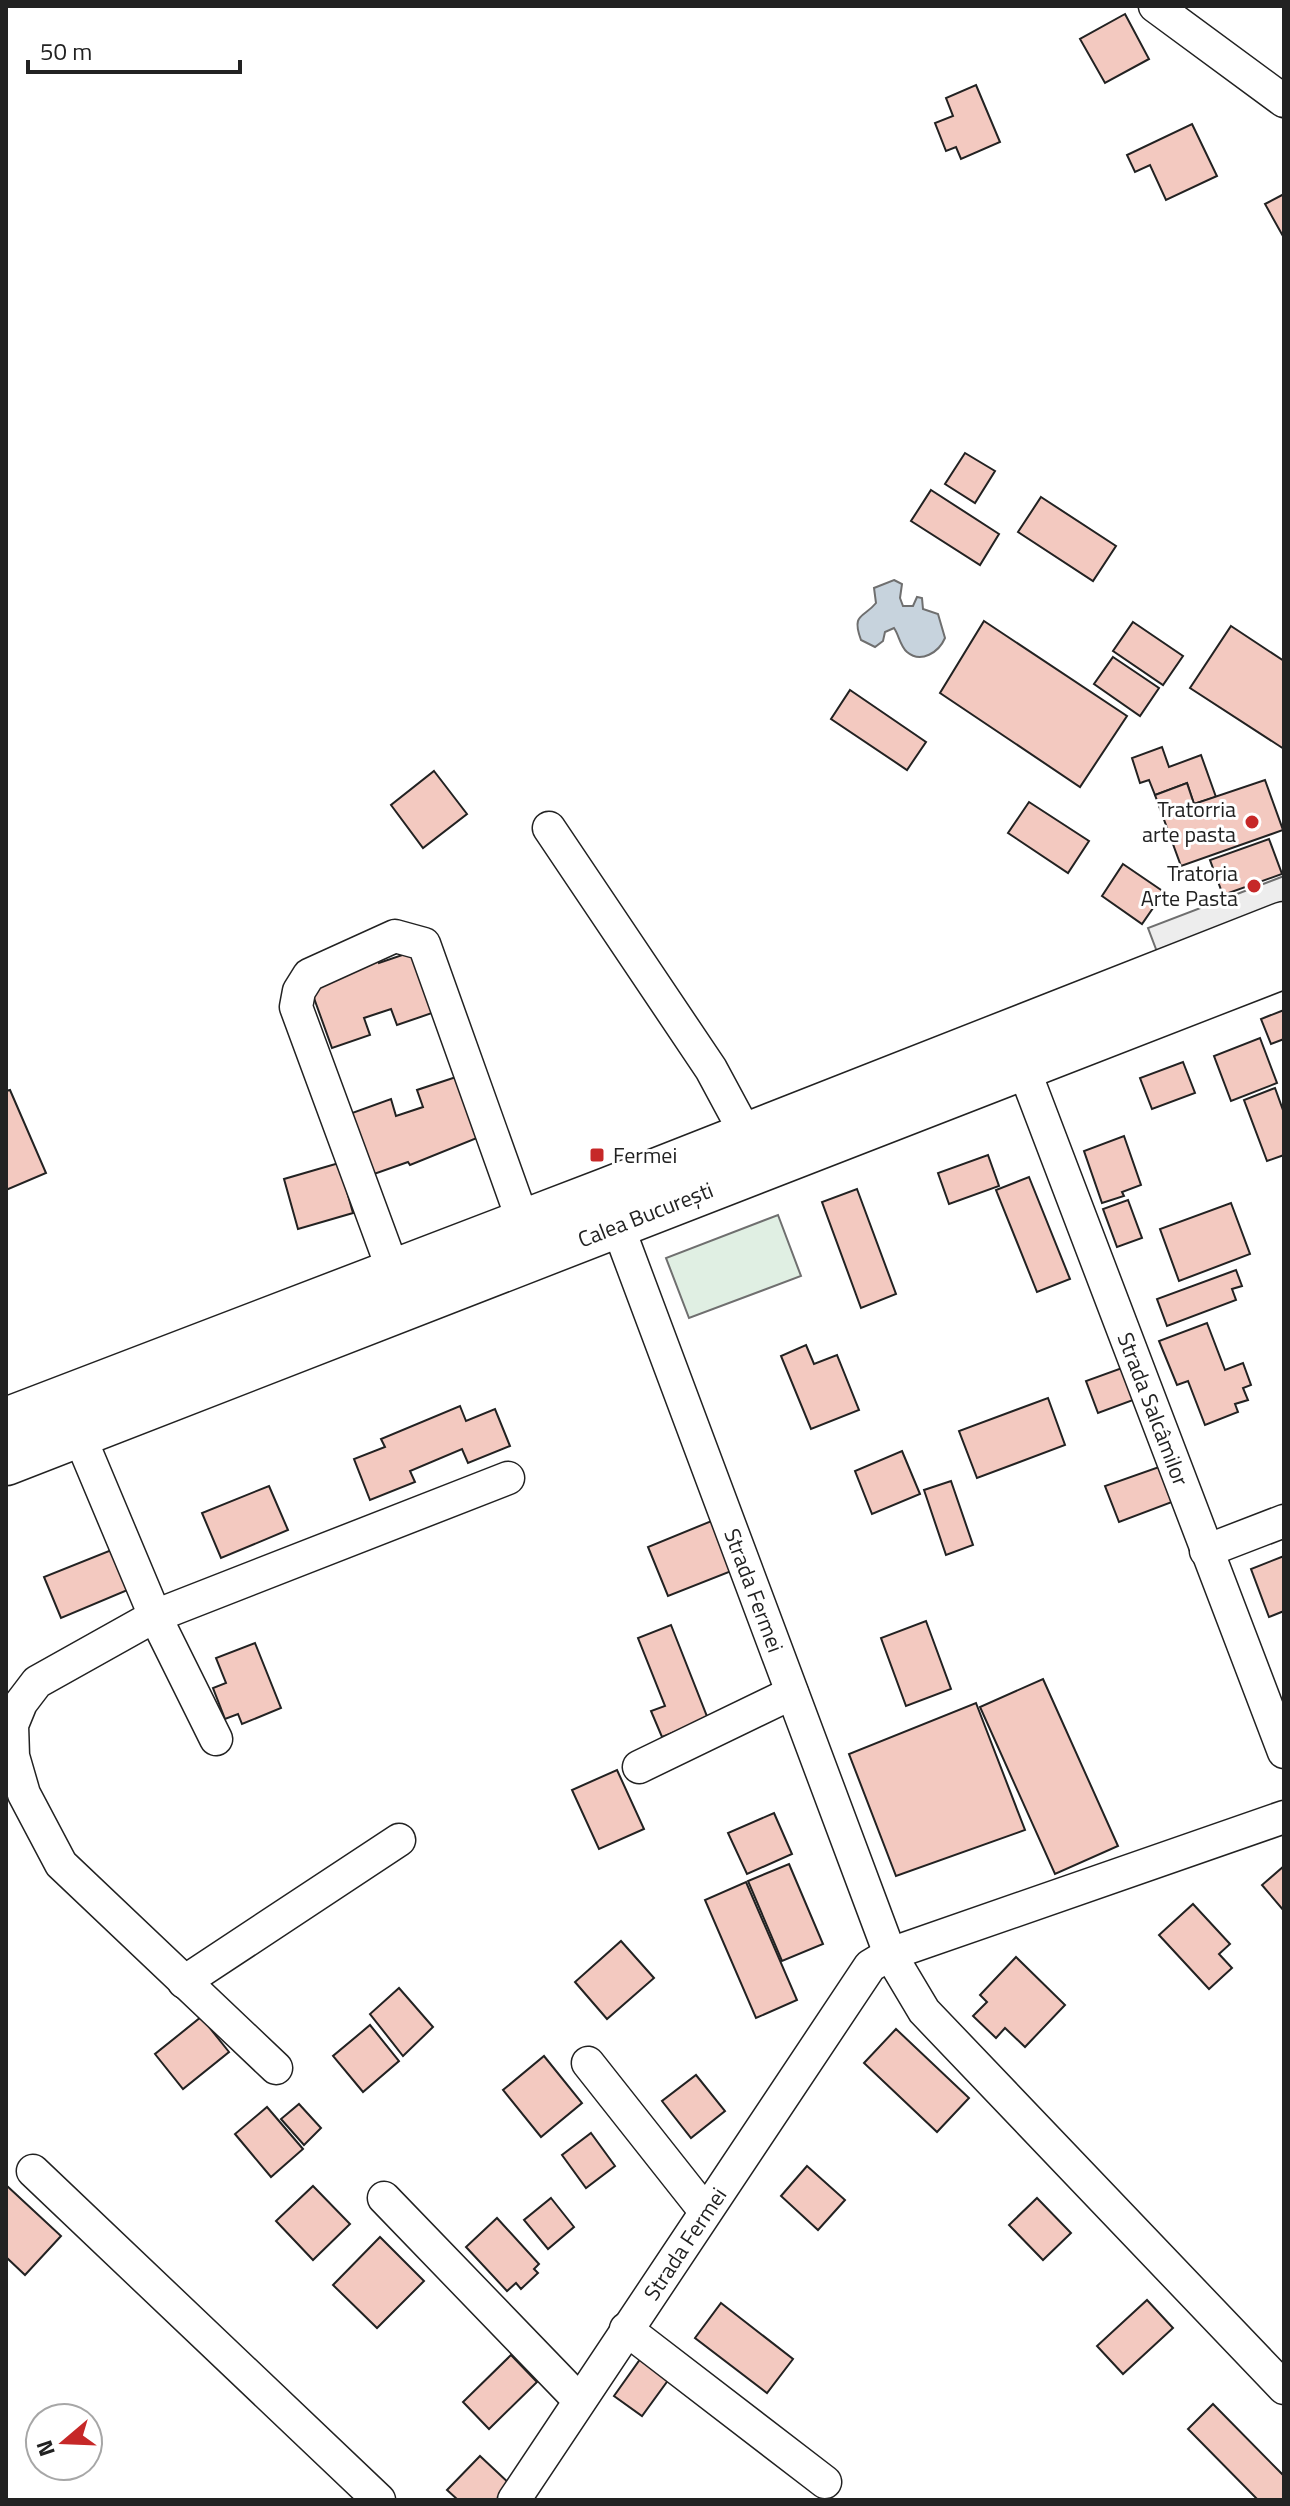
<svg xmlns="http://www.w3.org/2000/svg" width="1290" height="2506" viewBox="0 0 1290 2506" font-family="'Titillium Web',sans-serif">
<rect width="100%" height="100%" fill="#fff"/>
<!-- pitch -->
<path fill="#e0efe3" stroke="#6f6f6f" stroke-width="2" d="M778,1215L801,1276L689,1318L666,1258Z"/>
<!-- parking -->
<path fill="#ededed" stroke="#6f6f6f" stroke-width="2" d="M1284,876V909L1159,957L1148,928Z"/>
<!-- water -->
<path fill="#c7d3dd" stroke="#6f6f6f" stroke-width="2" d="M894,580L902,584L900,598L903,606H913L917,597L922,598L923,609L938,614L945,638C939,652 921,664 907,652C900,646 899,635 894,628L885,632L883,641L875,647L861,640C851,613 864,618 876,603L874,588Z"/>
<!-- building -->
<g fill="#f3c9c0" stroke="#222" stroke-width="2">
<path d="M1125,14L1149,59L1105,83L1080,39Z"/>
<path d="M976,85L1000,142L961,159L956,147L946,151L935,123L953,116L946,98Z"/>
<path d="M1192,124L1217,176L1166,200L1150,165L1135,172L1127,155Z"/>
<path d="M1284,194V238L1265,204Z"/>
<path d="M965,453L995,471L975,503L945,484Z"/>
<path d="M931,490L999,534L980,565L911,521Z"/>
<path d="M1041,497L1116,546L1093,581L1018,532Z"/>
<path d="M984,621L1127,716L1080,787L940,693Z"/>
<path d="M1133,622L1183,656L1163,685L1113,651Z"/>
<path d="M1231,626L1284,661V749L1190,688Z"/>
<path d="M1113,657L1159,688L1140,716L1094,684Z"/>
<path d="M850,690L926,742L907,770L831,719Z"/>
<path d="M1162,747L1169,767L1201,755L1216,797L1194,804L1187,783L1155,795L1149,780L1140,783L1132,758Z"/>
<path d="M434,771L467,814L423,848L391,805Z"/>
<path d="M1265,780L1283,830L1181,866L1155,795L1187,783L1194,804Z"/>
<path d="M1029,802L1089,841L1068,873L1008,833Z"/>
<path d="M1269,839L1282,874L1223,895L1210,860Z"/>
<path d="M1123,864L1164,892L1142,924L1102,896Z"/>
<path d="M414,951L435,1012L397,1025L391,1009L364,1018L370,1035L332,1048L310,987L378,959L379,963Z"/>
<path d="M1284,1010V1039L1271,1044L1261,1019Z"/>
<path d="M1260,1038L1277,1083L1231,1101L1214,1056Z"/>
<path d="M1183,1062L1195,1093L1152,1109L1140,1078Z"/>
<path d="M456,1077L477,1138L410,1165L408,1162L374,1174L352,1113L391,1099L396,1116L423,1107L417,1090Z"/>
<path d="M1275,1088L1284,1113V1155L1267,1161L1244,1100Z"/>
<path d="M10,1090L46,1173L6,1190V1091Z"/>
<path d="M1124,1136L1141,1185L1122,1192L1124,1196L1102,1203L1084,1151Z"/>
<path d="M988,1155L999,1186L949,1204L938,1173Z"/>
<path d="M339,1163L353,1213L298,1229L284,1179Z"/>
<path d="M1029,1177L1070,1279L1037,1292L996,1190Z"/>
<path d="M857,1189L896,1294L861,1308L822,1202Z"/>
<path d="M1128,1200L1142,1238L1117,1247L1103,1209Z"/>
<path d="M1231,1203L1250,1254L1179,1281L1160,1229Z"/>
<path d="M1236,1270L1242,1286L1232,1289L1236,1300L1167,1326L1157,1299Z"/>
<path d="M1207,1323L1225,1370L1243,1363L1251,1385L1243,1388L1248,1400L1235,1404L1238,1412L1205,1425L1188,1381L1177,1385L1159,1341Z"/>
<path d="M806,1345L814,1364L837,1355L859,1410L811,1429L781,1356Z"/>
<path d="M1133,1364L1144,1396L1098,1413L1086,1381Z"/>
<path d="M1048,1398L1065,1445L977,1478L959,1431Z"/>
<path d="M460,1406L466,1421L495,1409L510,1446L468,1463L462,1449L410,1471L415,1482L370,1500L354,1459L385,1447L381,1439Z"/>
<path d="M902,1451L920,1494L872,1514L855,1471Z"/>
<path d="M1159,1467L1172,1502L1119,1522L1105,1486Z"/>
<path d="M951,1481L973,1545L946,1555L924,1490Z"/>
<path d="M269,1486L288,1530L221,1558L202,1513Z"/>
<path d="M714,1520L734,1570L668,1596L648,1547Z"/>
<path d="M114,1549L130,1589L61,1618L44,1577Z"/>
<path d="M1284,1556V1611L1269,1617L1251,1569Z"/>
<path d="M926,1621L951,1689L906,1706L881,1638Z"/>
<path d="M671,1625L708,1719L662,1737L651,1711L665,1706L638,1638Z"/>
<path d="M255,1643L281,1708L242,1724L238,1714L225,1719L213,1688L226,1683L216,1658Z"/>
<path d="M1043,1679L1118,1846L1055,1874L980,1707Z"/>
<path d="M976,1703L1025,1830L896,1876L849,1754Z"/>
<path d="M617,1770L644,1829L599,1849L572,1790Z"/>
<path d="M774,1813L792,1854L747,1874L728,1833Z"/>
<path d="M789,1864L823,1944L782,1961L748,1881Z"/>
<path d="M1284,1866V1911L1262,1885Z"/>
<path d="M746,1882L797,2000L756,2018L705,1900Z"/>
<path d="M1193,1904L1230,1944L1219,1954L1232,1968L1209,1989L1159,1935Z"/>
<path d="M621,1941L654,1978L607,2019L575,1982Z"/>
<path d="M1016,1957L1065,2005L1025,2047L1005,2028L996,2038L973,2016L987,2002L980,1995Z"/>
<path d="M399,1988L433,2027L403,2056L370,2014Z"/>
<path d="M201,2017L229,2052L183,2089L155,2054Z"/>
<path d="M370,2025L399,2061L363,2092L333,2056Z"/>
<path d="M896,2029L969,2098L937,2132L864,2063Z"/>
<path d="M544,2056L582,2103L541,2137L503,2090Z"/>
<path d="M696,2075L725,2111L691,2138L662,2101Z"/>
<path d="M299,2104L321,2128L304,2145L281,2119Z"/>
<path d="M267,2107L303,2149L271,2177L235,2134Z"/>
<path d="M591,2133L615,2166L586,2188L562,2155Z"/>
<path d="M807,2166L845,2200L818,2230L781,2196Z"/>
<path d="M6,2185L61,2236L25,2275L6,2257Z"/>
<path d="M313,2186L350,2224L313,2260L276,2221Z"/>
<path d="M551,2198L574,2227L548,2249L524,2220Z"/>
<path d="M1037,2198L1071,2233L1043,2260L1009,2225Z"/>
<path d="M497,2218L539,2264L534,2269L538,2273L521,2289L516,2283L507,2291L466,2247Z"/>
<path d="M380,2237L424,2281L377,2328L333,2285Z"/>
<path d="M1147,2300L1173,2328L1123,2374L1097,2346Z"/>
<path d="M721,2303L793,2359L767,2393L695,2338Z"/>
<path d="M511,2355L537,2382L489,2429L463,2402Z"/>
<path d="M641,2358L669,2379L642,2416L614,2396Z"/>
<path d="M1213,2404L1284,2476V2500H1258L1188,2429Z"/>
<path d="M480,2456L512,2486L498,2500H458L447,2490Z"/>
</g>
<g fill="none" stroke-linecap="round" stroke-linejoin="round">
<!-- minor casing -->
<g stroke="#222" stroke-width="35">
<g id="minor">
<path d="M1155,6L1284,101"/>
<path d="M549,828L711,1069L746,1134"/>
<path id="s1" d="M1023,1067L1284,1752"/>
<path id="s2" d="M618,1227L890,1954L924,2011L1284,2388"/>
<path d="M393,1270L296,1007L299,991L309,975L395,936L424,944L523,1221"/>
<path d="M79,1435L155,1616L216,1739"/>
<path d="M1206,1551L1284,1521"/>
<path d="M639,1767L792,1693"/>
<path d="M184,1982L399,1840"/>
<path d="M588,2063L705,2211"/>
<path d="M276,2068L61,1864L24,1794L13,1756L12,1725L21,1703L37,1682L155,1616L508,1478"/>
<path d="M33,2171L379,2500"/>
<path d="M384,2198L579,2400"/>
<path d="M626,2329L825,2482"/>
<path id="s3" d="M514,2500L870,1966L890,1954L1284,1817"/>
</g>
</g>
<!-- highway casing -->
<g stroke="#222" stroke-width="47">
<g id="highway">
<path d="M6,1420L607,1190L1284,924"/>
<path id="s4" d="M6,1463L1284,966"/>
</g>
</g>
<!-- minor -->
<use href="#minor" stroke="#fff" stroke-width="32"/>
<!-- highway -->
<use href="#highway" stroke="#fff" stroke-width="44"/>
</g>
<!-- markers -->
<g fill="#c62828" stroke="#fff" stroke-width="3">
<circle cx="1252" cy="822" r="8"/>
<circle cx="1254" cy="886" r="8"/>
<rect x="589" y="1147" width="16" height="16" rx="4"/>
</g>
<g text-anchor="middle" stroke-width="6" stroke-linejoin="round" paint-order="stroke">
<!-- poi labels -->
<g font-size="22" fill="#222" stroke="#fff" text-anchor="end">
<text x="1236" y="817">Tratorria<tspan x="1236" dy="25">arte pasta</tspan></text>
<text x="1238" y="881">Tratoria<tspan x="1238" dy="25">Arte Pasta</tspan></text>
<text x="613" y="1163" text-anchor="start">Fermei</text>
</g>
<!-- street labels -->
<g font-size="22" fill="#222" stroke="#fff">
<text dy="8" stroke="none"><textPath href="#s4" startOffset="686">Calea București</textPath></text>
<text dy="8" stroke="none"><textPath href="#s1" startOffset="366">Strada Salcâmilor</textPath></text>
<text dy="8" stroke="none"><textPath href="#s2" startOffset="388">Strada Fermei</textPath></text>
<text dy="8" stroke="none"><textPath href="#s3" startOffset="308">Strada Fermei</textPath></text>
</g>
</g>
<!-- border -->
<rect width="1290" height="2506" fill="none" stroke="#222222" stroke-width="16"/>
<!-- north arrow -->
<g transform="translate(64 2442) rotate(251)"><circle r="38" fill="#ffffff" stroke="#a7a7a7" stroke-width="2"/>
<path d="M0-6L14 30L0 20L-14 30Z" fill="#c62828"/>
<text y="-12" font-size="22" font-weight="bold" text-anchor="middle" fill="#222222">N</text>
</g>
<!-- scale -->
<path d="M28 60v12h212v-12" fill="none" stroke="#222222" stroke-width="4"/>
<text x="40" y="60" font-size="24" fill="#222222" stroke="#ffffff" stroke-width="6" paint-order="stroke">50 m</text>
</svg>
